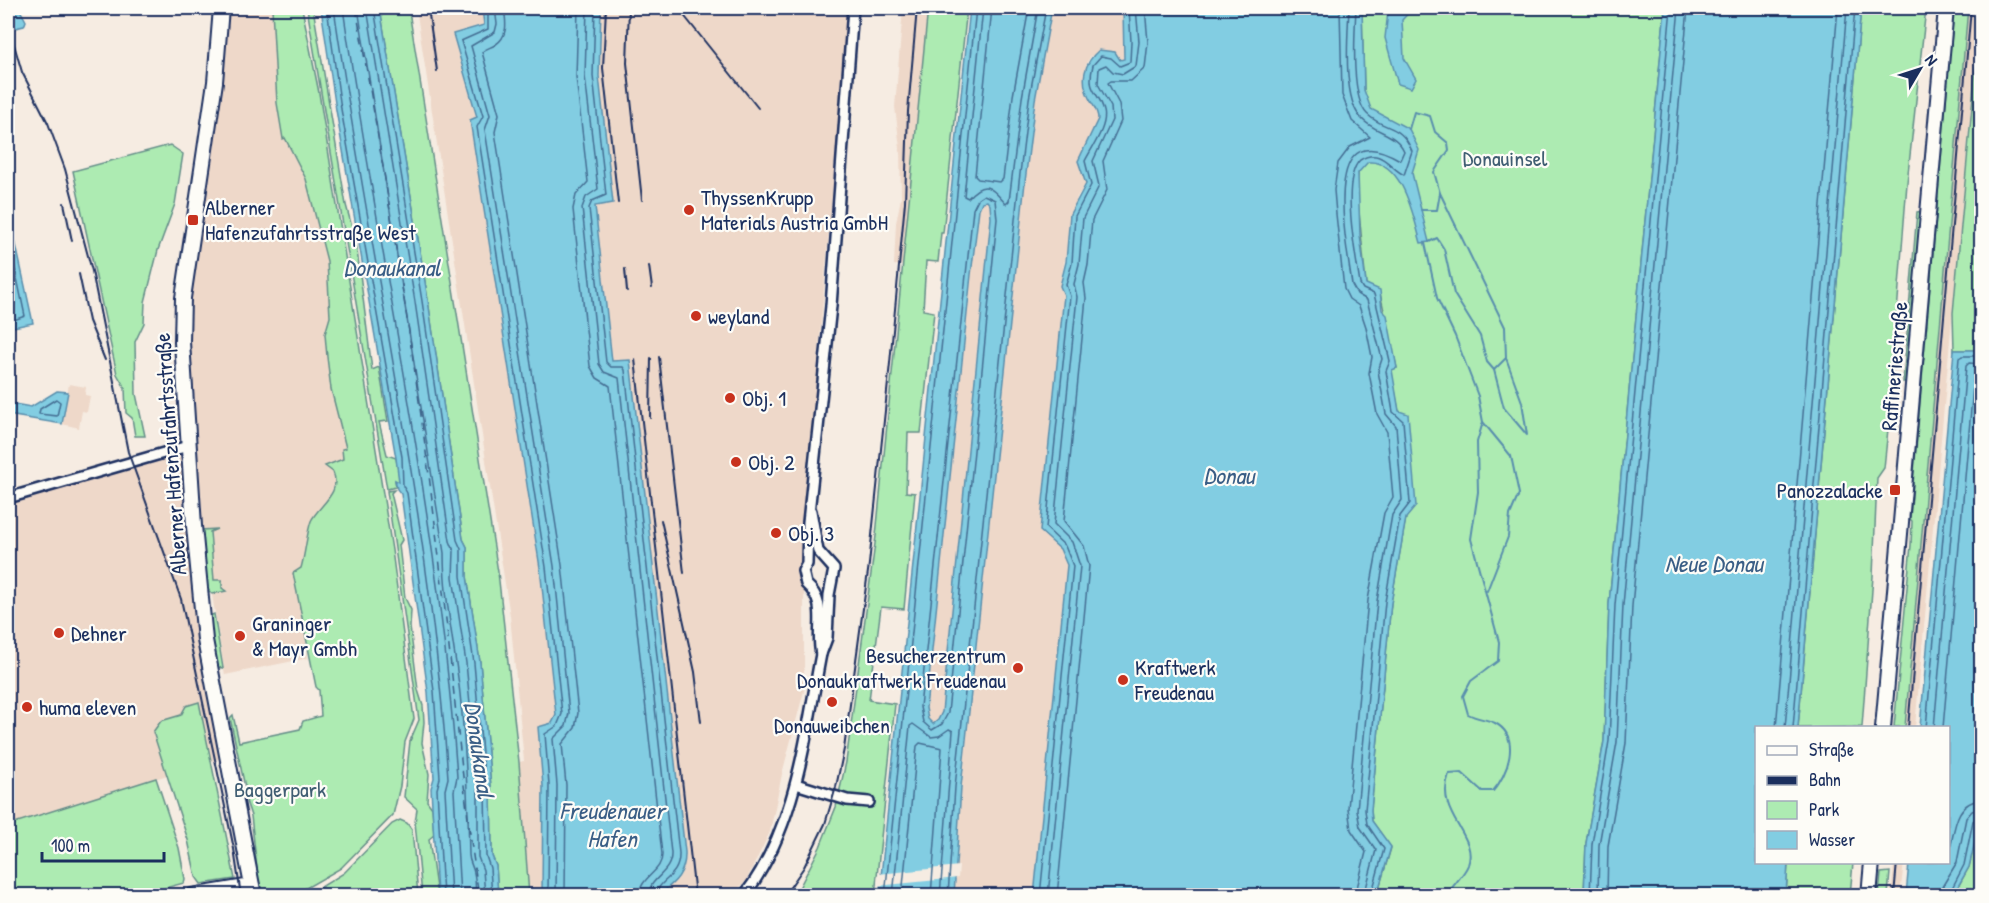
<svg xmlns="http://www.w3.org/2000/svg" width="1989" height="903" viewBox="0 0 1989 903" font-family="'Patrick Hand',sans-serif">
<rect width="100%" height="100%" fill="#f6ece2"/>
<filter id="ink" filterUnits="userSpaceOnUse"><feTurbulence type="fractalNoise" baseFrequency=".0167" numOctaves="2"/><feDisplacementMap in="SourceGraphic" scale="12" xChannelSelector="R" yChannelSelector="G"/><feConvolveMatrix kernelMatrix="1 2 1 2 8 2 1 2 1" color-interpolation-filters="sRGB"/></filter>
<g filter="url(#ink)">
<!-- built -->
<g fill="#eed8c9">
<path d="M227,8H272L277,103L285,138L306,179L327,261L330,317L325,334L327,357L331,389L346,448L343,459L326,466L333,472L335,482L329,499L311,521L301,568L297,573L308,658L225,675L212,594L225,591L214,581L205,556L192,411L194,404L190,388L188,324L190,295L221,82Z"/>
<path d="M416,8H482L484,25L453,35L477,118L470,121L540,568L556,715L552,723L538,728L543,786L542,895H529L519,762L524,761L510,616Z"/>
<path d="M601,8H848L811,442L804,498V691L782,774L770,832L746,881L732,895H659L678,879L683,869L685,852L630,360L612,362L595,205L613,203L599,76Z"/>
<path d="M903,8H928L904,266L894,265L896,223L901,198L900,148L895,107Z"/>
<path d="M1052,8H1123L1125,42L1123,60L1091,56L1087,62L1085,73L1089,99L1098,112V119L1078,161L1086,184L1077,197L1060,285L1064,295L1040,531L1060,549L1067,565L1034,895L954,896L961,787L1025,182L1035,100Z"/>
<path d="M1968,8H1980L1915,727L1905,728Z"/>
<path d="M987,201L990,205L991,218L942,712L938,720L933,724L928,719L926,708L971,275L979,209L982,202Z"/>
<path d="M69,384L86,387L85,395L90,396L87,412L82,411L79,428L62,424Z"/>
<path d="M188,446L228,756L8,825V498Z"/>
<path d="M1894,863H1904L1900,895H1891Z"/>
</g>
<!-- green -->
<g fill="#adebb2" stroke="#648d88" stroke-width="1.5">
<path d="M272,8H302L319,93L392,550L414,719L405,742L400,786L393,815L341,868L294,895H286L285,889L281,890V895H260L251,816L245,798L247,796L230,718L233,715L239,742L300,729L303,721L321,716L319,690L316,687L293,573L301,568C305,555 307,532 311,521C319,505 342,493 333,472L325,466L343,459L342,449L346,448L331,389L327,357L325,334L330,317L327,261L306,179L285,138L283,139L277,103Z"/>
<path d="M307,8H313L346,205L356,242L372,370L379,367L388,421L379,422L387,455L396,458L400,483L395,481L396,487L387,489Z"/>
<path d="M380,8H409V11L498,572L519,762L529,895H498L496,866L492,856L491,787L480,662L467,576V547L463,539L428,300Z"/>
<path d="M928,8H967L943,233H941L938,262L926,261L923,310L934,312L921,433H908L906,492L915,493L904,609L881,607L869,700L895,704L875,895L795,896L820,847L836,807L846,762L876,536Z"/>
<path d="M1362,8H1665L1609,604L1604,741L1586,843L1584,895H1377L1391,848L1372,821L1371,810L1391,603L1406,517L1399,412L1391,369L1397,368L1380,293L1366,284L1357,191L1364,90Z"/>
<path d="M1861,8H1926L1907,183L1888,429L1884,468L1877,478L1873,576L1862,727L1798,728Z"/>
<path d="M1954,8H1968L1905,727H1894L1911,545L1912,521L1910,519Z"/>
<path d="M1981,8V350H1954L1953,313Z"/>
<path d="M170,145L183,154L175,204L158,250L145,302L144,323L135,342L136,394L145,436H135L132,418L126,413L125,388L117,374L73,171Z"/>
<path d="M1924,211L1908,382H1903L1917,212Z"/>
<path d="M394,490L391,493L402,540L399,545L405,598L411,610L410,627L418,690L423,706L424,722L422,743L429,774L427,801L432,808L434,835L429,839L437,895H422L415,822L417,809L404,797L410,741L419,720L387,491Z"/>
<path d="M217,529L210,532L214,580H222V588L226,591L212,594L207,589L201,530Z"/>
<path d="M214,614L223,668L217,667L207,617Z"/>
<path d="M199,702L235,879L201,884L196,877L188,840L153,732L161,721L181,715L186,706Z"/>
<path d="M156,778L179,848L185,879L184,883L139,895H8V825Z"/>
<path d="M1981,818V895L1953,896L1969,867Z"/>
<path d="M400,820L407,823L412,830L418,895H308L344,873L392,824Z"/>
<path d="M1788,863H1853L1850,895H1786Z"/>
<path d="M1890,872L1888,895H1879L1881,873Z"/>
</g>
<!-- water -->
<g fill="#82cde2" stroke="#598ead" stroke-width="1.5" fill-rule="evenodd">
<path d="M9,8H19L26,21L24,26L15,28Z"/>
<path d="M321,8H380L428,300L463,539L467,547V576L480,662L491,787L492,856L496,866L498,895H437L431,788L434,778L428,692L401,494L397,489L395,480L399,482L396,458L336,110Z"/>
<path d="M482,8H601L599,76L613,203L595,206L612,361L630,360L685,852C686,874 674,883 659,895H542L543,786L538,727L552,723L556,715L540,568L470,120L477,117L453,34L484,25Z"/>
<path d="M970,8H1052L1035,100L1025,182L961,787L954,895L879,896ZM987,201L990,205L991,218L942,712L938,720L933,724L928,719L926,708L971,275L979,209L982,202Z"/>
<path d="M1123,8H1362L1364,90L1371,109L1409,129L1419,150L1412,173L1429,242L1421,243C1414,219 1403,159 1368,162L1358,173L1360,235L1366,284L1380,290L1382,310L1387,315L1397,368L1392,370L1399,411L1408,414L1416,506L1406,518L1391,603L1371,810L1372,821L1391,847L1377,895L1034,896L1067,565L1060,549L1040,531L1064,295L1060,286L1066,262L1070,214L1086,184L1078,161L1098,119C1098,110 1093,106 1089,98C1080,80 1084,63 1099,50L1115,52L1120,60L1124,59Z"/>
<path d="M1403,8H1413L1402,20L1404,58L1416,79L1411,88L1398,84L1385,38L1388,12Z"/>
<path d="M1665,8H1861L1798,727L1756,728V862L1788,863L1786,895H1584L1586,843L1604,741L1609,604Z"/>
<path d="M8,208L33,323L8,328Z"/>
<path d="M1954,350H1981V816L1969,867L1953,895H1906L1909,863L1948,862V728L1920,727Z"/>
<path d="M57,391L68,392L62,424L8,415V403L31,407Z"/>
</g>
<!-- pier -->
<path fill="#f6ece2" d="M959,866L958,878L877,886L878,874Z"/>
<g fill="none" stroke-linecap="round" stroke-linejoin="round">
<!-- shore -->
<g stroke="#446e93" stroke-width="1.5">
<path d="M327,8L341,109L402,457L403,486L407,493L434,691L440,778L437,789L443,896"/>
<path d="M334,8C371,265 430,518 448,778L445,790L451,896"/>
<path d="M343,8C380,264 439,518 457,777L454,791L460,896"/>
<path d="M358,8L444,553C444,600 455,648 460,694C466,748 468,801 469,855C469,862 473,866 474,873C476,880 475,888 476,896"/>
<path d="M367,8L415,302L450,541L454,551L453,577L466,663L478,786V857L483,870L485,896"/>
<path d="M374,8L422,301L457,540L461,549V576L474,663L485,786L486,856L490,868L492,896"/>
<path d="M488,8V29L461,41L483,116L477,127L546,567L562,714L557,726L545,734L549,785L548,896"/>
<path d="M495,8L497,24L495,32L471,46L490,115L485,130L554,566L569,713L566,726L553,739L557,785L556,896"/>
<path d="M504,8C506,21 509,36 495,45C490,48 486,48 482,52L499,114L495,132L562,565L578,713L575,728L562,744L566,785L565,896"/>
<path d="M578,8L576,77L588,182L576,195L573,209L590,366L597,378L610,386L662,854C663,872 640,876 639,896"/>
<path d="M587,8L585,76L598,189L586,197L582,208L599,364L604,372L619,378L671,853C672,874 649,877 648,896"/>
<path d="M595,8L593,76L606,195L592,201L589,208L606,362L611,367H623L625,370L679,853C680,879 658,878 656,896"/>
<path d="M983,8L964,196L968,198C986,177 993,190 1006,204L1009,201L1022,98L1038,8"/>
<path d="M992,8L975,176L978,179L1000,182L1003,179L1013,96L1029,8"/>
<path d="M1340,8L1342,95L1352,121L1370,137L1350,147L1338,163L1334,190L1336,214L1344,289L1349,299L1359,306L1366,327L1372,357L1369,373L1377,414L1387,432L1393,497L1384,513L1368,600L1348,808L1351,830L1366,852L1355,896"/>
<path d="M1349,8C1348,34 1342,98 1361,118C1374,133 1397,133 1404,151L1400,160C1318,111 1347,246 1352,285L1357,294L1367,300L1382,359L1378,371L1386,414L1396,426L1402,500L1392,515L1377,601L1357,810L1360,827L1376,850L1364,896"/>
<path d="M1356,8C1355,31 1350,97 1367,114C1384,131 1401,123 1412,151L1404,175C1389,168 1382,147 1360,160C1340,179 1356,257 1360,284L1363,289L1374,294L1390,361L1386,371L1393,412L1403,421L1410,503L1400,516L1385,602L1365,810L1367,824L1384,849L1371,896"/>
<path d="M984,195L995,200L997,219L948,713L942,724L932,730L923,722L920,707L973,209L978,199Z"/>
<path d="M8,235L25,316L8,322"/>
<path d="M56,399L60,402L57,416L39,414L40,409Z"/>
<path d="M1776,728L1838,8"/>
<path d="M1785,728L1847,8"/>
<path d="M1793,728L1855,8"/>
<path d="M1926,728L1959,358L1962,356H1982"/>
<path d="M1934,728L1966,366L1969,363L1982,364"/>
<path d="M1943,728L1974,375L1982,373"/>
<path d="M1948,857C1955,836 1952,801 1982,800"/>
<path d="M885,896L976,8"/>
<path d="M893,896L910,726L913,724L931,737L939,736L949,729L953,731L940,896"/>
<path d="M902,896L917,746L920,743L942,748L931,896"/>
<path d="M948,896L955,787L1019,182L1029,99L1046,8"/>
<path d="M1040,896L1073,566L1065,546L1046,528L1070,296L1066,285L1072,263L1075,216L1091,185L1085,161C1092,147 1108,126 1104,111C1099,90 1086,94 1093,65L1101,56L1111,58L1120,66L1130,62L1131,42L1129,8"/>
<path d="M1048,896L1080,566L1072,542L1054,524L1077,297L1074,284L1079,264L1083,218L1099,186L1093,161L1112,120L1111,107L1098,84L1099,68L1106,65L1113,72L1123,74L1136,66L1139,42L1136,8"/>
<path d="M1057,896L1089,566L1084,546L1064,521L1086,298L1084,283L1088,265L1092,220L1107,190L1103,161L1121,121L1119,104L1108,83L1111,81H1131L1145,68L1148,42L1145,8"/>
<path d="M1590,896L1592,844L1609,741L1615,605L1671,8"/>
<path d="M1598,896L1599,845L1617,742L1623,605L1679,8"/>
<path d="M1607,896L1608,846L1626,743L1632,606L1688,8"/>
<path d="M1940,896L1942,887L1957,862L1966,818L1972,811L1982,809"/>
<path d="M1948,896L1964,865L1973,821L1982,816"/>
</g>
<!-- stream -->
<g stroke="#598ead" stroke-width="2">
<path d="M1409,129L1414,112L1430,116L1435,132L1448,143L1449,150L1434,172L1440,193L1505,327L1506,358L1522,402L1527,435L1504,408L1494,370L1487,362L1480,336L1454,294L1444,249L1437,238L1429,242"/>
<path d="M1421,210H1437L1440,193"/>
<path d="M1425,243L1437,298L1455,336L1478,396L1483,422L1511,456L1519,494L1510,515L1508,537L1487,591"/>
<path d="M1494,370L1506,358"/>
<path d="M1446,896C1452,886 1464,875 1468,865C1479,835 1434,815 1449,774L1462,773L1482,791H1493C1507,776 1522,737 1495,723C1487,719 1477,719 1468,714L1463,696L1471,681L1498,661L1499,642L1471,539L1478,492L1477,442L1483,422"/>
</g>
<!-- ferry -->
<path stroke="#3a5e86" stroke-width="1.5" stroke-dasharray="8 6" stroke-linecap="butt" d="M356,8C387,187 417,368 438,549C452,665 461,781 479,896"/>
<!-- street casing -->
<g stroke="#1b2f5e" stroke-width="14">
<g id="street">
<path d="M8,498L188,446"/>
<path d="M821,654C815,628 829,604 806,584L803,571L807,564L808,522L831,306L853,8"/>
<path d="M796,784L847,800L869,802"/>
<path d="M744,896C797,826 805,737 821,654L827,638L829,595L834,569L818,551L811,511"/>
</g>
</g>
<!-- secondary casing -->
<g stroke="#1b2f5e" stroke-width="18">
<g id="secondary">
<path d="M221,8L215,82L183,298L182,342L194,526L205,640L254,896"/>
<path d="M1883,728L1946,8"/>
<path d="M192,896L252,886"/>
<path d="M1869,896L1872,862"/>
</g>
</g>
<!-- street -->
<use href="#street" stroke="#fdfcf7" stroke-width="9"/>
<!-- secondary -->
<use href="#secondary" stroke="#fdfcf7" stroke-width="14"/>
<!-- rail -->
<g stroke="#1b2f5e" stroke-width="2">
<path d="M428,8L437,71"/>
<path d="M606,8L603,68L618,203"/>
<path d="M629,8L627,63L642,200"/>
<path d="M678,8L758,108"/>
<path d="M8,24L22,72L48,123L65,169L92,271L128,452L181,599L234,849L241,896"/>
<path d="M64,203L72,241"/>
<path d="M649,266L652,288"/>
<path d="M625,269L627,291"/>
<path d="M79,274L89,321L105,360"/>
<path d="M659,357L684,573"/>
<path d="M635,359L695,896"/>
<path d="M650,418L651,358"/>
<path d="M661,520L695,672L701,722"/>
<path d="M1908,728L1971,8"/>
<path d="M784,896L804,867L825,824L836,787L844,749L869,564L890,363L905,202L908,111L917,8"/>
<path d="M1894,896L1897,862"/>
</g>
</g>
</g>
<!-- markers -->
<g fill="#c8321e" stroke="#fdfcf7" stroke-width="2">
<circle cx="689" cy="210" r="6"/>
<rect x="187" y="214" width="12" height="12" rx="3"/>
<circle cx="696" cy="316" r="6"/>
<circle cx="730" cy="398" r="6"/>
<circle cx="736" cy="462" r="6"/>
<rect x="1889" y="484" width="12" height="12" rx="3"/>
<circle cx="776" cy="533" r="6"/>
<circle cx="59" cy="633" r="6"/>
<circle cx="240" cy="636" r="6"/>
<circle cx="1018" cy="668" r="6"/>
<circle cx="1123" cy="680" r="6"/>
<circle cx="832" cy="702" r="6"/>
<circle cx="27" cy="707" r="6"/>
</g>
<g text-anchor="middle" stroke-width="4.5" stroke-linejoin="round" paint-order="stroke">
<!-- park labels -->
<g font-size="22" fill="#405e73" stroke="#fdfcf7">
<text x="1505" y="166">Donauinsel</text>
<text x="280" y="797">Baggerpark</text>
</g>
<!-- poi labels -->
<g font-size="22" fill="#1b2f5e" stroke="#fdfcf7" text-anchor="start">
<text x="701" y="205">ThyssenKrupp<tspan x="701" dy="25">Materials Austria GmbH</tspan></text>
<text x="205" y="215">Alberner<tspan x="205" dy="25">Hafenzufahrtsstraße West</tspan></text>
<text x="708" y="324">weyland</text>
<text x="742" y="406">Obj. 1</text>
<text x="748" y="470">Obj. 2</text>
<text x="1883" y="498" text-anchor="end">Panozzalacke</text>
<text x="788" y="541">Obj. 3</text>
<text x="252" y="631">Graninger<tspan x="252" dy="25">&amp; Mayr Gmbh</tspan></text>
<text x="71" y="641">Dehner</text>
<text x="1006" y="663" text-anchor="end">Besucherzentrum<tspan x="1006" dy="25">Donaukraftwerk Freudenau</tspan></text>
<text x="1135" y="675">Kraftwerk<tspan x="1135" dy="25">Freudenau</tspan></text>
<text x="39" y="715">huma eleven</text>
<text x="832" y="733" text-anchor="middle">Donauweibchen</text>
</g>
<!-- street labels -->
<g font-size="22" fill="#1b2f5e" stroke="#fdfcf7">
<text transform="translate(1894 366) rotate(-85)" y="8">Raffineriestraße</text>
<text transform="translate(170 454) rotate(-94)" y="8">Alberner Hafenzufahrtsstraße</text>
</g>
<!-- water labels -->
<g font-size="24" font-style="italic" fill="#3a5e86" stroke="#fdfcf7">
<text x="392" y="276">Donaukanal</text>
<text x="1229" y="484">Donau</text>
<text x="1714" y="572">Neue Donau</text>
<text transform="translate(479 750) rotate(82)" y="8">Donaukanal</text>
<text x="612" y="819">Freudenauer<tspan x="612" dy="28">Hafen</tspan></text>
</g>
</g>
<!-- margin -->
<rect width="1989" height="903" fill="none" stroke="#fdfcf7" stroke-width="30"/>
<rect x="15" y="15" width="1959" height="873" fill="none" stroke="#1b2f5e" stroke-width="2" filter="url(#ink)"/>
<!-- legend -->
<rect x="1755" y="726" width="195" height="138" fill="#fdfcf7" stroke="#a3aaba" stroke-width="1.5"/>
<rect x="1767" y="746" width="30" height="9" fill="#fdfcf7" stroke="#a3aaba" stroke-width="1.5"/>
<text x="1809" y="756" font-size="18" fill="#1b2f5e">Straße</text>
<rect x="1767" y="776" width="30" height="9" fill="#1b2f5e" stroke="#a3aaba" stroke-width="1.5"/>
<text x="1809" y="786" font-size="18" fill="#1b2f5e">Bahn</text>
<rect x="1767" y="801" width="30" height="18" fill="#adebb2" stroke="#a3aaba" stroke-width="1.5"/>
<text x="1809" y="816" font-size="18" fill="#1b2f5e">Park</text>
<rect x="1767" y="831" width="30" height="18" fill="#82cde2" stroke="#a3aaba" stroke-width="1.5"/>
<text x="1809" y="846" font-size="18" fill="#1b2f5e">Wasser</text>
<!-- north arrow -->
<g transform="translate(1920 69) rotate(51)" stroke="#fdfcf7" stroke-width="4.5" paint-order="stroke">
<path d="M0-4.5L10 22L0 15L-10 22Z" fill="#1b2f5e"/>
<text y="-9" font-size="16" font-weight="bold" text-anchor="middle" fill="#1b2f5e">N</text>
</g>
<!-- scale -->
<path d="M42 852v9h122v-9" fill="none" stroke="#1b2f5e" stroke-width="3"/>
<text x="51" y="852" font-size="18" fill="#1b2f5e" stroke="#fdfcf7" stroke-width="4.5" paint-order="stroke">100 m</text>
</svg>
